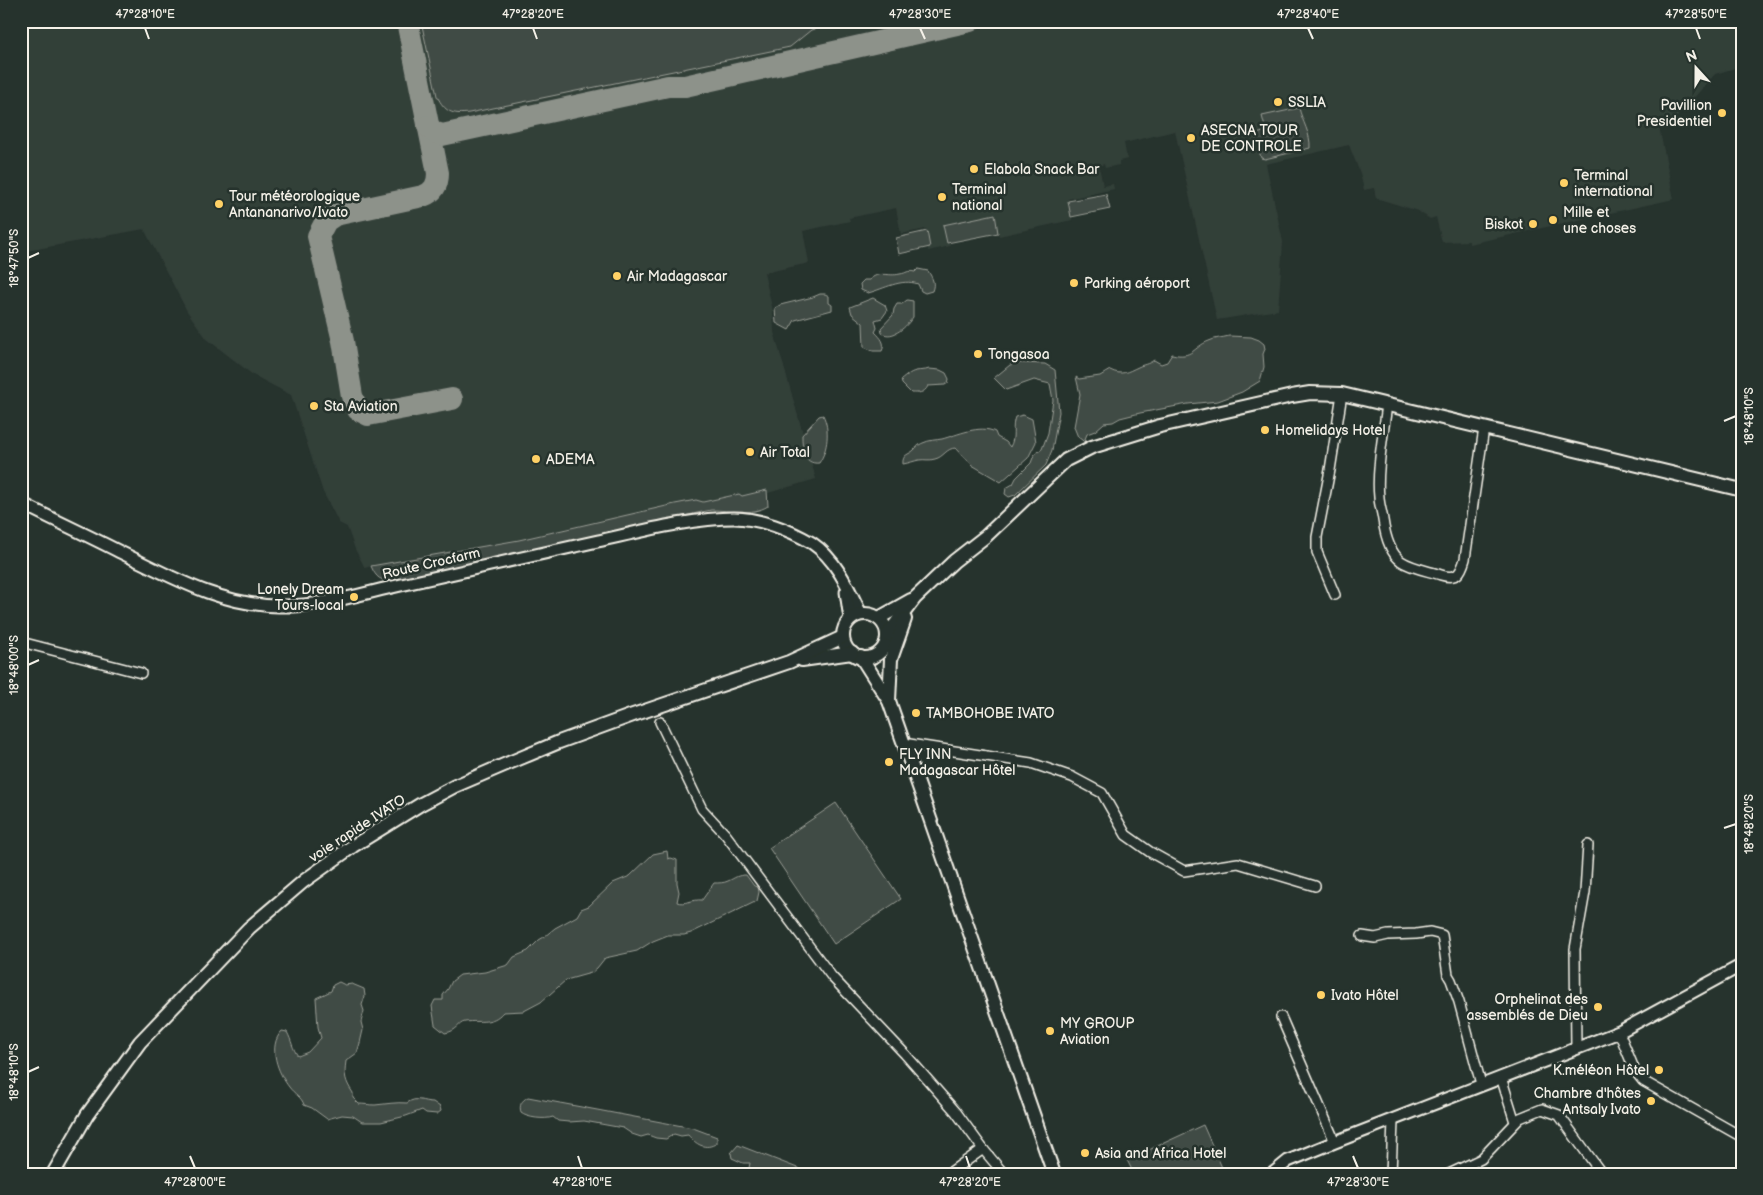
<svg xmlns="http://www.w3.org/2000/svg" width="1763" height="1195" viewBox="0 0 1763 1195" font-family="'Balsamiq Sans',sans-serif">
<rect width="100%" height="100%" fill="#26332d"/>
<filter id="ink" filterUnits="userSpaceOnUse"><feTurbulence type="fractalNoise" baseFrequency=".02" numOctaves="2"/><feDisplacementMap in="SourceGraphic" scale="10" xChannelSelector="R" yChannelSelector="G"/><feConvolveMatrix kernelMatrix="1 2 1 2 8 2 1 2 1" color-interpolation-filters="sRGB"/></filter>
<g filter="url(#ink)">
<!-- built -->
<path fill="#333f39" d="M21,21H1742V66L1715,74L1676,118L1658,122L1674,199L1469,244V241L1442,242L1436,217L1430,219L1418,211L1376,198L1374,188L1364,190L1360,173L1349,145L1266,164L1283,242L1278,310L1217,320L1175,131L1124,143L1127,159L1119,161V165L1105,168L1104,164L1099,166L1103,186L1113,184L1114,189L1068,199L1072,220L999,236L994,214L947,243H949L950,246L928,251V247H930L926,229L901,234L896,208L849,218L850,221L803,231L809,263L764,273L773,311L774,332L816,479L768,493L767,490L742,496L739,494L703,502L599,521L519,540L371,566L365,568L355,549L347,527L339,523L323,492L291,395L253,375L207,339L187,311L144,229L21,252Z"/>
<!-- green -->
<g fill="#414b45" stroke="#9a9e96">
<path d="M421,21H841L811,30L790,47L469,113C452,115 445,112 437,96Z"/>
<path d="M1299,108C1302,121 1311,134 1310,148L1265,159L1261,158L1256,138L1257,134L1266,131L1262,116Z"/>
<path d="M1106,194L1110,209L1071,217L1068,201Z"/>
<path d="M995,214L998,233L947,243L943,225Z"/>
<path d="M927,231L930,247L899,254L896,238Z"/>
<path d="M918,269L928,271C933,279 935,283 932,291L925,293L921,291L918,284C901,278 884,289 868,293L861,290L860,284L864,280H869C880,270 888,277 900,274C908,273 906,270 915,272Z"/>
<path d="M820,294H825L829,296V303L832,305V310L795,320L789,330L776,323L775,308L780,305L813,297Z"/>
<path d="M873,298L885,305L887,311L882,318L875,320L877,328L875,332C881,338 886,343 882,351H873L864,347L863,323L852,314L850,307Z"/>
<path d="M907,300L913,301V317C907,326 893,340 882,333L881,328L893,315L894,309L897,304H902Z"/>
<path d="M1229,336L1251,337L1259,340L1264,344L1265,349L1263,354L1264,367L1260,381L1242,392L1218,401L1188,404L1140,413L1120,418L1113,422L1104,423L1095,431L1087,434L1085,439L1087,444L1078,437L1074,427L1080,394L1076,377L1079,379L1100,376L1110,370C1122,376 1127,372 1138,367C1144,364 1147,365 1154,360L1161,364L1167,362L1172,354C1193,359 1193,347 1209,341C1215,338 1222,338 1229,336Z"/>
<path d="M1020,363L1045,364L1055,370L1059,412L1052,450L1046,465L1015,495L1009,497L1005,494L1006,488L1013,484L1016,478L1031,463L1034,455L1042,449L1048,433L1053,400L1050,384L1034,380L1006,390L994,378L1010,365Z"/>
<path d="M929,369L940,370L946,373L949,379L948,383L945,385L928,386C924,394 918,393 911,393L902,384L901,380C905,377 910,372 916,371C921,370 924,371 929,369Z"/>
<path d="M823,415C830,429 828,450 819,463C803,465 802,447 802,435L819,416Z"/>
<path d="M1023,415L1032,419L1036,442L1028,458L1001,482L972,465L956,448C946,448 944,457 935,459C929,461 925,459 919,460C914,461 909,463 903,464C902,454 909,455 914,450C917,447 918,445 923,443C929,440 936,440 942,439C957,435 980,424 995,432L997,437L1006,442L1010,447C1016,437 1011,428 1015,417Z"/>
<path d="M767,490L768,506C752,516 730,510 711,510L394,580C381,582 376,578 371,566L519,540L675,504L696,500L703,502L739,494L742,496Z"/>
<path d="M836,803L901,899L834,944L769,848Z"/>
<path d="M667,851L668,859L671,858L677,860V883L679,892L677,902C684,905 693,899 702,900L714,883C719,883 724,883 728,881C735,878 737,875 746,875L754,886L758,887L759,892L757,901L691,933L684,935H668L653,941L637,951L605,958L597,968L591,973L566,980L541,1002L524,1011L503,1012C492,1025 480,1020 465,1022C458,1023 458,1031 445,1033L435,1025L432,1006L435,1000H443V995L448,989L452,981L460,975L485,972L508,965L514,957L528,951L539,940L544,937L555,928L577,916L581,909L589,906L613,883L630,876L653,854Z"/>
<path d="M339,982L345,985L352,984L364,989L365,996L362,1005L364,1011L361,1022L363,1030L360,1043L357,1053L346,1061C344,1076 345,1081 353,1093V1098L359,1104C364,1104 369,1105 375,1105C386,1104 396,1102 407,1103C417,1096 422,1102 433,1102L440,1107L441,1111L437,1114L426,1113L422,1110L406,1116L381,1122H362L353,1116L342,1115L327,1119L312,1108L304,1105C302,1097 294,1094 289,1087C278,1073 267,1046 282,1031L287,1032C292,1041 292,1048 298,1056L308,1052L321,1038L318,1027L316,998L331,991L333,985Z"/>
<path d="M528,1097L693,1128L717,1137V1143C705,1151 696,1144 688,1135L681,1136L674,1134L666,1139L656,1138L648,1135L641,1137L632,1134L623,1128L584,1121L569,1122L558,1121L553,1117C545,1120 527,1118 521,1113C519,1105 521,1101 528,1097Z"/>
<path d="M1203,1125L1224,1172L1221,1174H1134L1127,1160Z"/>
<path d="M738,1145L800,1169L802,1174H767L763,1170L753,1171L749,1168L750,1163H743L732,1158L731,1153Z"/>
</g>
<g fill="none" stroke-linecap="round" stroke-linejoin="round">
<!-- taxiway -->
<g stroke="#8d928a" stroke-width="22">
<path d="M407,21L438,173C438,184 434,192 423,196L335,215L326,221L318,236L343,341L352,396L358,410L368,415L452,399"/>
<path d="M428,126L434,132L442,135L668,86H685L970,21"/>
</g>
<!-- minor casing -->
<g stroke="#f4f1e8" stroke-width="12">
<g id="minor">
<path d="M1387,404C1384,431 1376,471 1379,497C1379,504 1382,512 1383,520C1385,534 1389,552 1401,561C1411,568 1429,571 1441,575C1457,580 1461,573 1465,559L1484,428"/>
<path d="M1335,595L1317,552V537L1330,470L1342,394"/>
<path d="M21,642L141,673"/>
<path d="M660,722L702,809L726,835L832,977L905,1054L956,1112L983,1149L1004,1174"/>
<path d="M903,743L1031,763L1072,777L1102,793L1126,835L1150,852L1184,871L1238,863L1315,886"/>
<path d="M1362,936L1375,938L1388,935L1416,934L1430,932L1442,935L1448,975L1451,980L1459,1002L1481,1084"/>
<path d="M1281,1017L1335,1142"/>
<path d="M1619,1032L1635,1071L1643,1081L1742,1137"/>
<path d="M1576,1048L1575,949L1585,892L1588,845"/>
<path d="M1501,1077L1515,1122"/>
<path d="M948,1174L983,1149"/>
<path d="M1391,1174L1393,1121"/>
<path d="M1449,1174L1481,1159L1520,1118L1542,1109L1559,1115L1602,1174"/>
<path d="M1740,1174L1742,1172"/>
</g>
</g>
<!-- tertiary casing -->
<g stroke="#f4f1e8" stroke-width="15">
<g id="tertiary">
<path d="M21,503C54,520 87,535 120,552C172,577 219,605 279,606C321,607 360,594 401,585C467,570 532,556 598,541C639,532 692,518 734,518C759,518 790,530 812,543C836,559 849,589 861,614"/>
<path d="M846,592L850,619"/>
<path d="M1272,1174L1288,1161L1335,1142L1619,1032L1742,965"/>
</g>
</g>
<!-- secondary casing -->
<g stroke="#f4f1e8" stroke-width="16">
<g id="secondary">
<circle cx="865" cy="636" r="22"/>
<path d="M879,618L911,600"/>
<path d="M887,635L915,598L954,561L986,536L1066,460L1092,447L1160,426L1292,396L1310,393L1342,394L1742,490"/>
<path d="M861,657L889,701L1054,1174"/>
<path d="M802,660L852,653"/>
<path d="M889,701L891,659L905,619"/>
<path d="M53,1174L87,1115L140,1042L249,928L304,881L353,846L421,804L455,786L504,765L559,742L633,715L789,662L843,637"/>
</g>
</g>
<!-- minor -->
<use href="#minor" stroke="#26332d" stroke-width="9"/>
<!-- tertiary -->
<use href="#tertiary" stroke="#26332d" stroke-width="11"/>
<!-- secondary -->
<use href="#secondary" stroke="#26332d" stroke-width="12"/>
</g>
</g>
<!-- ticks -->
<path fill="none" stroke="#f4f1e8" stroke-width="2" d="M145,28L149,39M533,28L537,39M920,28L925,39M1308,28L1313,39M1696,28L1700,39M28,258L39,253M1724,421L1736,416M28,665L39,660M1724,828L1736,824M28,1072L39,1067M190,1156L195,1168M578,1156L582,1168M966,1156L970,1168M1353,1156L1358,1168"/>
<!-- markers -->
<g fill="#ffd166" stroke="#26332d" stroke-width="2">
<circle cx="1278" cy="102" r="5"/>
<circle cx="1722" cy="113" r="5"/>
<circle cx="1191" cy="138" r="5"/>
<circle cx="974" cy="169" r="5"/>
<circle cx="1564" cy="183" r="5"/>
<circle cx="942" cy="197" r="5"/>
<circle cx="219" cy="204" r="5"/>
<circle cx="1553" cy="220" r="5"/>
<circle cx="1533" cy="224" r="5"/>
<circle cx="617" cy="276" r="5"/>
<circle cx="1074" cy="283" r="5"/>
<circle cx="978" cy="354" r="5"/>
<circle cx="314" cy="406" r="5"/>
<circle cx="1265" cy="430" r="5"/>
<circle cx="750" cy="452" r="5"/>
<circle cx="536" cy="459" r="5"/>
<circle cx="354" cy="597" r="5"/>
<circle cx="916" cy="713" r="5"/>
<circle cx="889" cy="762" r="5"/>
<circle cx="1321" cy="995" r="5"/>
<circle cx="1598" cy="1007" r="5"/>
<circle cx="1050" cy="1031" r="5"/>
<circle cx="1659" cy="1070" r="5"/>
<circle cx="1651" cy="1101" r="5"/>
<circle cx="1085" cy="1153" r="5"/>
</g>
<g text-anchor="middle" stroke-width="5" stroke-linejoin="round" paint-order="stroke">
<!-- poi labels -->
<g font-size="14" fill="#f4f1e8" stroke="#26332d" text-anchor="start">
<text x="1288" y="107">SSLIA</text>
<text x="1712" y="110" text-anchor="end">Pavillion<tspan x="1712" dy="16">Presidentiel</tspan></text>
<text x="1201" y="135">ASECNA TOUR<tspan x="1201" dy="16">DE CONTROLE</tspan></text>
<text x="984" y="174">Elabola Snack Bar</text>
<text x="1574" y="180">Terminal<tspan x="1574" dy="16">international</tspan></text>
<text x="952" y="194">Terminal<tspan x="952" dy="16">national</tspan></text>
<text x="229" y="201">Tour météorologique<tspan x="229" dy="16">Antananarivo/Ivato</tspan></text>
<text x="1563" y="217">Mille et<tspan x="1563" dy="16">une choses</tspan></text>
<text x="1523" y="229" text-anchor="end">Biskot</text>
<text x="627" y="281">Air Madagascar</text>
<text x="1084" y="288">Parking aéroport</text>
<text x="988" y="359">Tongasoa</text>
<text x="324" y="411">Sta Aviation</text>
<text x="1275" y="435">Homelidays Hotel</text>
<text x="760" y="457">Air Total</text>
<text x="546" y="464">ADEMA</text>
<text x="344" y="594" text-anchor="end">Lonely Dream<tspan x="344" dy="16">Tours-local</tspan></text>
<text x="926" y="718">TAMBOHOBE IVATO</text>
<text x="899" y="759">FLY INN<tspan x="899" dy="16">Madagascar Hôtel</tspan></text>
<text x="1331" y="1000">Ivato Hôtel</text>
<text x="1588" y="1004" text-anchor="end">Orphelinat des<tspan x="1588" dy="16">assemblés de Dieu</tspan></text>
<text x="1060" y="1028">MY GROUP<tspan x="1060" dy="16">Aviation</tspan></text>
<text x="1649" y="1075" text-anchor="end">K.méléon Hôtel</text>
<text x="1641" y="1098" text-anchor="end">Chambre d'hôtes<tspan x="1641" dy="16">Antsaly Ivato</tspan></text>
<text x="1095" y="1158">Asia and Africa Hotel</text>
</g>
<!-- street labels -->
<g font-size="14" fill="#f4f1e8" stroke="#26332d">
<text transform="translate(431 563) rotate(-13)" y="5">Route Crocfarm</text>
<text transform="translate(357 828) rotate(-33)" y="5">voie rapide IVATO</text>
</g>
</g>
<!-- margin -->
<rect width="1763" height="1195" fill="none" stroke="#26332d" stroke-width="55"/>
<!-- north arrow -->
<g transform="translate(1696 68) rotate(339)" stroke="#26332d" stroke-width="4" paint-order="stroke">
<path d="M0-4L9 19L0 12L-9 19Z" fill="#f4f1e8"/>
<text y="-8" font-size="14" font-weight="bold" text-anchor="middle" fill="#f4f1e8">N</text>
</g>
<rect x="28" y="28" width="1708" height="1140" fill="none" stroke="#f4f1e8" stroke-width="2"/>
<g font-size="12" text-anchor="middle" fill="#f4f1e8">
<text x="145" y="18">47°28'10"E</text>
<text x="533" y="18">47°28'20"E</text>
<text x="920" y="18">47°28'30"E</text>
<text x="1308" y="18">47°28'40"E</text>
<text x="1696" y="18">47°28'50"E</text>
<text transform="translate(14 258) rotate(-90)" y="4">18°47'50"S</text>
<text transform="translate(1749 416) rotate(-90)" y="4">18°48'10"S</text>
<text transform="translate(14 665) rotate(-90)" y="4">18°48'00"S</text>
<text transform="translate(1749 824) rotate(-90)" y="4">18°48'20"S</text>
<text transform="translate(14 1072) rotate(-90)" y="4">18°48'10"S</text>
<text x="195" y="1186">47°28'00"E</text>
<text x="582" y="1186">47°28'10"E</text>
<text x="970" y="1186">47°28'20"E</text>
<text x="1358" y="1186">47°28'30"E</text>
</g>
</svg>
